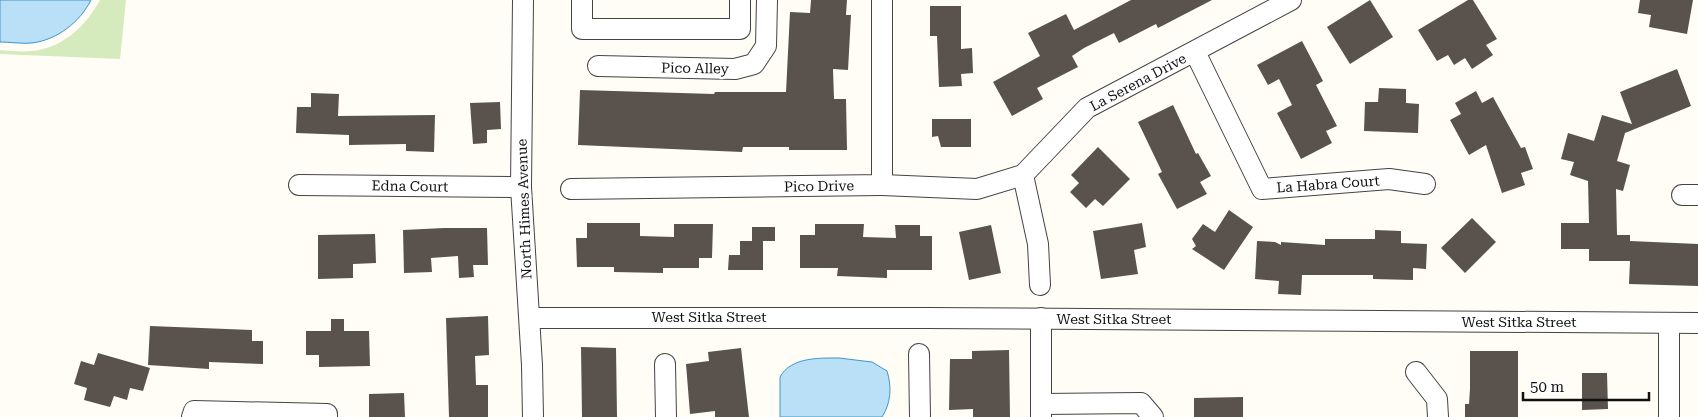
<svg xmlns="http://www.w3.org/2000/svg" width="1698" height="417" viewBox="0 0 1698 417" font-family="'Roboto Serif',serif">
<rect width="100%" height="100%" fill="#fffdf5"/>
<!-- green -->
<path fill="#d5ebbd" d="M100,0H126L120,59L0,54V50C10,51 21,52 31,51C62,49 86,26 100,0Z"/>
<!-- water -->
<g fill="#b9e0f7" stroke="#3f96cf">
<path d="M0,0H91C80,22 57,40 32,43C22,44 10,42 0,42Z"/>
<path d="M839,358L872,362L887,371C892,387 891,403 882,417H780V377C791,357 819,358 839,358Z"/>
</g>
<!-- building -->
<g fill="#5a524d">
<path d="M811,0H847L846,15H851L848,70L833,69L834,99H846L847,150H789V147H743L742,152L578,145L580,90L714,94L715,92H786L790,12L810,13Z"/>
<path d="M1131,0H1212L1158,28L1156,24L1119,43L1114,33L1084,48L1072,56L1078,67L1037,88L1043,99L1012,116L993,82L1040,56L1028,33L1066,14L1074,30Z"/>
<path d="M1370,0L1393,37L1350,64L1327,27Z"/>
<path d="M1468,0H1473L1497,39L1486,45L1493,55L1472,69L1465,58L1454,65L1448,55L1437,61L1418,30Z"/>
<path d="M1640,0H1693L1687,34L1649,27L1651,15L1638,13Z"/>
<path d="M930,6H961V49L972,48L973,73L961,74L962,86L939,87L937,36H930Z"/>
<path d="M1302,41L1323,81L1316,85L1337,126L1326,131L1332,143L1301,159L1277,113L1292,105L1279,79L1268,85L1257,65Z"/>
<path d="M1677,69L1691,106L1625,133L1617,161L1630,165L1623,191L1616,189L1617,235H1630V241L1698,244V286L1629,284L1630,261H1589V249H1561V223H1589L1588,181L1570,175L1574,162L1561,159L1568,133L1594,141L1602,115L1632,124L1620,92Z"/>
<path d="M1379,88L1406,89V103L1419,104L1418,133L1364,131L1365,102H1378Z"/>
<path d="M1476,91L1482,103L1493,97L1521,148L1525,147L1533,169L1521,173L1525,185L1502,193L1486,145L1469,155L1450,120L1461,114L1455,103Z"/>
<path d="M311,93L339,94L338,116L435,115L434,152L406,151V144L349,145V135L296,133L297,107H311Z"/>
<path d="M500,102L501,129L487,130V143L473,144L470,103Z"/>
<path d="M1173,105L1196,154L1198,153L1211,176L1200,182L1207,194L1177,209L1158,174L1162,172L1138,122Z"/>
<path d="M932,119H971V147H941L938,136L932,137Z"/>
<path d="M1098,147L1130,179L1103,206L1095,199L1086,208L1070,192L1079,183L1071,175Z"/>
<path d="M1229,210L1253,227L1224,270L1192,249L1196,246L1192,239L1203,224L1215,232Z"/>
<path d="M1472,218L1496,242L1465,273L1441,248Z"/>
<path d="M587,223H640V236L674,237V224H713L712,258H699V268H663V273L614,272V267H577L576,238H587Z"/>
<path d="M1142,223L1146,247L1134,250L1138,274L1101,279L1093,231Z"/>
<path d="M815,224H864L863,237L896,238L895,225H920V236H932V270H887V278L837,276L838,268H800V235H815Z"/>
<path d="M991,225L1001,273L969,280L959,232Z"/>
<rect x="752" y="227" width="23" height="14"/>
<path d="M444,228H487L488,265H473L474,277L459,278L458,256L431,258L432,272L404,273L403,230Z"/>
<path d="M1375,230L1401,231V243L1427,244L1426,269L1413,268V280L1373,279V275H1302L1301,295L1278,294L1279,281L1255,279L1257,241L1275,242L1281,245V242L1325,245V239H1375Z"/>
<path d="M375,234L376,263L353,264V278L318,279V235Z"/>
<path d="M740,241H763V270H728L729,255H740Z"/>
<path d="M488,316L489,355L475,356L476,385H488V417H449L446,318Z"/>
<path d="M331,319H344V331H369L370,366L319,367V355H306V331H331Z"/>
<path d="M150,326L252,330V341H263V364L209,362V369L148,365Z"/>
<path d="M581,347L616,348L617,417H582Z"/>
<path d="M741,348L749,417H715V411L690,414L686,364L709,361L708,352Z"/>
<path d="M1009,350L1010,417H973V409L949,410L950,359H972V351Z"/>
<path d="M1470,351H1518V417H1465V404H1469L1470,389Z"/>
<path d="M98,353L150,368L143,391L130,388L127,400L114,396L110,407L84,400L87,388L74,384L81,361L94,365Z"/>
<path d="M1582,373H1607L1608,409L1582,410Z"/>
<path d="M404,393L405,417H369V394Z"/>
<path d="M1243,397V417H1194V398Z"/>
</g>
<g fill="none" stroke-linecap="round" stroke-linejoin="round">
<!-- minor casing -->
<g stroke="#444" stroke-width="22">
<g id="minor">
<path d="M523,0L521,187L532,365L533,417"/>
<path d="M582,0V29H740V0"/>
<path d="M1195,52L1262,189L1389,179L1425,184"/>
<path d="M598,66L735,69L754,64L766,46L767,0"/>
<path d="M1023,175L1038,244L1040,285"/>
<path d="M299,185L521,187"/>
<path d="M882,185L977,189L1023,175L1087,108L1291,0"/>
<path d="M571,189L882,185V0"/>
<path d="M1682,195H1698"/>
<path d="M530,318H926L1698,323"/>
<path d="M1041,318V416"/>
<path d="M1669,323V417"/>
<path d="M919,354L920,417"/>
<path d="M665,364L666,417"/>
<path d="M1416,372L1437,399L1438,417"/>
<path d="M1042,404L1141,403L1153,417"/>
<path d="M192,417L194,411L327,414V417"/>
</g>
</g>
<!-- minor -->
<use href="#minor" stroke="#fff" stroke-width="20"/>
</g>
<g text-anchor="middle" stroke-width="5" stroke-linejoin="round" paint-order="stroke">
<!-- street labels -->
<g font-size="14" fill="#111" stroke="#fff">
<text transform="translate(695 68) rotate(1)" y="5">Pico Alley</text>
<text transform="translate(1138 82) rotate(-28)" y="5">La Serena Drive</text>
<text transform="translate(1328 184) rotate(-4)" y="5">La Habra Court</text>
<text transform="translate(410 186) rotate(1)" y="5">Edna Court</text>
<text transform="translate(819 186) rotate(-1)" y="5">Pico Drive</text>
<text transform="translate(524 209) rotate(-92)" y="5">North Himes Avenue</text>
<text x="709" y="322">West Sitka Street</text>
<text x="1114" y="324">West Sitka Street</text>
<text x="1519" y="327">West Sitka Street</text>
</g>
</g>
<!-- scale -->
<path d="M1523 392v8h126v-8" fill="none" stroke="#111111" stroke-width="2.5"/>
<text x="1530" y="392" font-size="15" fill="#111111" stroke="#ffffff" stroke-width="4" paint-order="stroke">50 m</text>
</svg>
